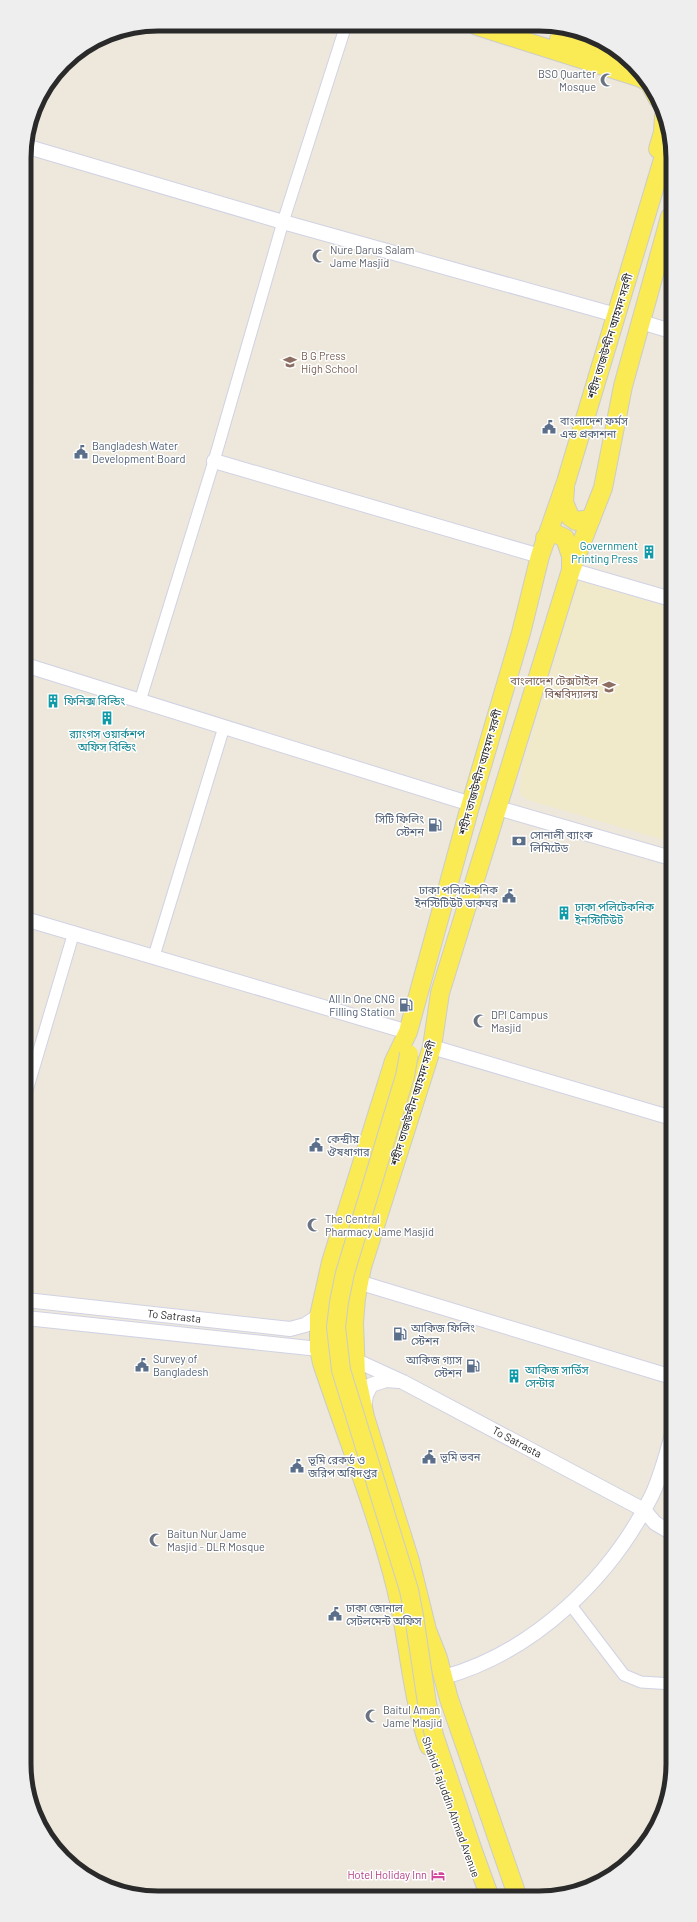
<svg xmlns="http://www.w3.org/2000/svg" width="697" height="1922" viewBox="0 0 697 1922" font-family="Barlow,'Noto Sans Bengali',sans-serif">
<rect width="100%" height="100%" fill="#ede8db"/>
<!-- education -->
<path fill="#f0e9ca" d="M579,580L671,608V842L528,800L522,796L520,791L523,765Z"/>
<g fill="none" stroke-linecap="round" stroke-linejoin="round">
<!-- minor casing -->
<g stroke="#d1d2e4" stroke-width="13">
<g id="minor">
<path d="M140,701L214,461L283,222L346,25"/>
<path d="M154,956L224,727"/>
<path d="M26,1094L74,932"/>
<path d="M570,1604L624,1675L641,1682L673,1684"/>
</g>
</g>
<!-- tertiary casing -->
<g stroke="#d1d2e4" stroke-width="16">
<g id="tertiary">
<path d="M25,146L283,222L616,315"/>
<path d="M641,322L671,331"/>
<path d="M214,461L540,556"/>
<path d="M571,570L671,599"/>
<path d="M25,665L471,804"/>
<path d="M498,808L671,858"/>
<path d="M25,919L408,1032"/>
<path d="M432,1047L672,1118"/>
<path d="M358,1282L672,1377"/>
<path d="M26,1300L290,1329L305,1325L319,1316"/>
<path d="M26,1318L319,1349"/>
<path d="M355,1360L403,1382L644,1510L655,1523L672,1533"/>
<path d="M364,1408L366,1395L371,1385L386,1380L399,1381"/>
<path d="M444,1677C534,1652 611,1578 652,1495C661,1476 666,1455 672,1435"/>
</g>
</g>
<!-- primary casing -->
<g stroke="#ccc" stroke-width="20">
<g id="primary">
<path d="M477,26L641,78L648,82"/>
<path d="M559,39L630,61"/>
<path d="M651,86L658,99"/>
<path d="M658,149L663,132L664,116"/>
<path d="M565,489L564,502L570,517L576,521L591,519"/>
<path d="M545,538L554,533L565,538L571,556V567"/>
<path d="M328,1349H319L322,1363C347,1438 377,1512 396,1588C409,1641 411,1695 429,1746"/>
<path d="M352,1359L319,1349V1316L331,1262L394,1061L408,1032L469,810L521,633L540,556L566,482L670,136"/>
<path d="M517,1895L449,1699L438,1658L427,1630L410,1561L365,1417L356,1374L354,1323L356,1298L362,1267L432,1047L440,993L571,570L603,488L623,386L670,217"/>
</g>
</g>
<!-- minor -->
<use href="#minor" stroke="#fff" stroke-width="11"/>
<!-- tertiary -->
<use href="#tertiary" stroke="#fff" stroke-width="14"/>
<!-- primary -->
<use href="#primary" stroke="#faea54" stroke-width="18"/>
<!-- primary-bridge casing -->
<g stroke="#ccc" stroke-width="20" stroke-linecap="butt">
<path id="primary-bridge" d="M409,1054L405,1076L345,1273L339,1302L336,1327L341,1370L409,1590L414,1616L427,1703L434,1735L473,1851L489,1895"/>
</g>
<!-- primary-bridge -->
<use href="#primary-bridge" stroke="#faea54" stroke-width="18"/>
</g>
<!-- icons -->
<defs>
<g id="mosque-bare" transform="scale(1.08)"><path d="M3.5-4.9A6 6 0 1 0 3.5 4.9A5 5 0 1 1 3.5-4.9Z" fill="#6b7280" stroke="#fff" stroke-width="2.5" paint-order="stroke"/></g>
<g id="school-bare" transform="scale(1.08)"><path d="M0-5L7-2L0 1L-7-2ZM-4 1L0 2.5L4 1V4Q0 6-4 4Z" fill="#8d6e63" stroke="#fff" stroke-width="2.5" paint-order="stroke"/></g>
<g id="civic-bare" transform="scale(1.08)"><path d="M-.6-6.5H3V-4.5H.6V-3L4-1V1h2V6H-6V1h2V-1L-.6-3ZM-1.2 2.5V6h2.4V2.5Z" fill="#5c6f8a" stroke="#fff" stroke-width="2.5" paint-order="stroke"/></g>
<g id="building-bare" transform="scale(1.08)"><path d="M-4-6H4V6H1V3H-1V6H-4ZM-2.5-4.3h1.7v1.8h-1.7ZM.8-4.3h1.7v1.8H.8ZM-2.5-1h1.7V.8h-1.7ZM.8-1h1.7V.8H.8Z" fill="#0f9aa8" stroke="#fff" stroke-width="2.5" paint-order="stroke"/></g>
<g id="university-bare" transform="scale(1.08)"><path d="M0-5L7-2L0 1L-7-2ZM-4 1L0 2.5L4 1V4Q0 6-4 4Z" fill="#8d6e63" stroke="#fff" stroke-width="2.5" paint-order="stroke"/></g>
<g id="fuel-bare" transform="scale(1.08)"><path d="M-5.5-6h7V0h2V4h1.3V-2.5L3-4.5l.8-.8L6-3V5H2.5V1h-1V6h-7ZM-4.2-4.7v3.2H.2V-4.7Z" fill="#5c6f8a" stroke="#fff" stroke-width="2.5" paint-order="stroke"/></g>
<g id="bank-bare" transform="scale(1.08)"><path d="M-6-4H6V4H-6ZM0-2.3a2.3 2.3 0 1 0 0 4.6a2.3 2.3 0 1 0 0-4.6Z" fill="#5c6f8a" stroke="#fff" stroke-width="2.5" paint-order="stroke"/></g>
<g id="hotel-bare" transform="scale(1.08)"><path d="M-6-4.5h1.5V1H6V5H4.5V3h-9V5H-6ZM-4 0a1.8 1.8 0 1 1 3.6 0ZM.5 0V-2.5h3Q6-2.5 6 0Z" fill="#d1479c" stroke="#fff" stroke-width="2.5" paint-order="stroke"/></g>
</defs>
<g fill-rule="evenodd">
<use href="#mosque-bare" x="607" y="80"/>
<use href="#mosque-bare" x="319" y="256"/>
<use href="#school-bare" x="290" y="362"/>
<use href="#civic-bare" x="549" y="427"/>
<use href="#civic-bare" x="81" y="452"/>
<use href="#building-bare" x="649" y="552"/>
<use href="#university-bare" x="609" y="687"/>
<use href="#building-bare" x="53" y="701"/>
<use href="#building-bare" x="107" y="718"/>
<use href="#fuel-bare" x="435" y="825"/>
<use href="#bank-bare" x="519" y="841"/>
<use href="#civic-bare" x="509" y="896"/>
<use href="#building-bare" x="564" y="913"/>
<use href="#fuel-bare" x="406" y="1005"/>
<use href="#mosque-bare" x="480" y="1021"/>
<use href="#civic-bare" x="316" y="1145"/>
<use href="#mosque-bare" x="314" y="1225"/>
<use href="#fuel-bare" x="400" y="1334"/>
<use href="#civic-bare" x="142" y="1365"/>
<use href="#fuel-bare" x="473" y="1366"/>
<use href="#building-bare" x="514" y="1376"/>
<use href="#civic-bare" x="429" y="1457"/>
<use href="#civic-bare" x="297" y="1466"/>
<use href="#mosque-bare" x="156" y="1540"/>
<use href="#civic-bare" x="335" y="1614"/>
<use href="#mosque-bare" x="372" y="1716"/>
<use href="#hotel-bare" x="438" y="1875"/>
</g>
<g text-anchor="middle" stroke-width="3" stroke-linejoin="round" paint-order="stroke">
<!-- worship labels -->
<g font-size="11" fill="#5b616d" stroke="#fff" text-anchor="start">
<text x="596" y="78" text-anchor="end">BSO Quarter<tspan x="596" dy="13">Mosque</tspan></text>
<text x="330" y="254">Nure Darus Salam<tspan x="330" dy="13">Jame Masjid</tspan></text>
<text x="491" y="1019">DPI Campus<tspan x="491" dy="13">Masjid</tspan></text>
<text x="325" y="1223">The Central<tspan x="325" dy="13">Pharmacy Jame Masjid</tspan></text>
<text x="167" y="1538">Baitun Nur Jame<tspan x="167" dy="13">Masjid - DLR Mosque</tspan></text>
<text x="383" y="1714">Baitul Aman<tspan x="383" dy="13">Jame Masjid</tspan></text>
</g>
<!-- street labels -->
<g font-size="11" fill="#2a2a2a" stroke="#fff">
<text transform="translate(610 336) rotate(-73)" y="4">শহীদ তাজউদ্দীন আহমদ সরণী</text>
<text transform="translate(480 772) rotate(-74)" y="4">শহীদ তাজউদ্দীন আহমদ সরণী</text>
<text transform="translate(413 1103) rotate(-73)" y="4">শহীদ তাজউদ্দীন আহমদ সরণী</text>
<text transform="translate(174 1316) rotate(6)" y="4">To Satrasta</text>
<text transform="translate(517 1442) rotate(28)" y="4">To Satrasta</text>
<text transform="translate(451 1807) rotate(70)" y="4">Shahid Tajuddin Ahmad Avenue</text>
</g>
<!-- education labels -->
<g font-size="11" fill="#785e54" stroke="#fff" text-anchor="start">
<text x="301" y="360">B G Press<tspan x="301" dy="13">High School</tspan></text>
<text x="598" y="685" text-anchor="end">বাংলাদেশ টেক্সটাইল<tspan x="598" dy="13">বিশ্ববিদ্যালয়</tspan></text>
</g>
<!-- service labels -->
<g font-size="11" fill="#4e5e75" stroke="#fff" text-anchor="start">
<text x="560" y="425">বাংলাদেশ ফর্মস<tspan x="560" dy="13">এন্ড প্রকাশনা</tspan></text>
<text x="92" y="450">Bangladesh Water<tspan x="92" dy="13">Development Board</tspan></text>
<text x="424" y="823" text-anchor="end">সিটি ফিলিং<tspan x="424" dy="13">স্টেশন</tspan></text>
<text x="530" y="839">সোনালী ব্যাংক<tspan x="530" dy="13">লিমিটেড</tspan></text>
<text x="498" y="894" text-anchor="end">ঢাকা পলিটেকনিক<tspan x="498" dy="13">ইনস্টিটিউট ডাকঘর</tspan></text>
<text x="395" y="1003" text-anchor="end">All In One CNG<tspan x="395" dy="13">Filling Station</tspan></text>
<text x="327" y="1143">কেন্দ্রীয়<tspan x="327" dy="13">ঔষধাগার</tspan></text>
<text x="411" y="1332">আকিজ ফিলিং<tspan x="411" dy="13">স্টেশন</tspan></text>
<text x="153" y="1363">Survey of<tspan x="153" dy="13">Bangladesh</tspan></text>
<text x="462" y="1364" text-anchor="end">আকিজ গ্যাস<tspan x="462" dy="13">স্টেশন</tspan></text>
<text x="440" y="1461">ভূমি ভবন</text>
<text x="308" y="1464">ভূমি রেকর্ড ও<tspan x="308" dy="13">জরিপ অধিদপ্তর</tspan></text>
<text x="346" y="1612">ঢাকা জোনাল<tspan x="346" dy="13">সেটলমেন্ট অফিস</tspan></text>
</g>
<!-- culture labels -->
<g font-size="11" fill="#0d838f" stroke="#fff" text-anchor="start">
<text x="638" y="550" text-anchor="end">Government<tspan x="638" dy="13">Printing Press</tspan></text>
<text x="64" y="705">ফিনিক্স বিল্ডিং</text>
<text x="107" y="738" text-anchor="middle">র‍্যাংগস ওয়ার্কশপ<tspan x="107" dy="13">অফিস বিল্ডিং</tspan></text>
<text x="575" y="911">ঢাকা পলিটেকনিক<tspan x="575" dy="13">ইনস্টিটিউট</tspan></text>
<text x="525" y="1374">আকিজ সার্ভিস<tspan x="525" dy="13">সেন্টার</tspan></text>
</g>
<!-- hotel labels -->
<g font-size="11" fill="#b23c85" stroke="#fff" text-anchor="end">
<text x="427" y="1879">Hotel Holiday Inn</text>
</g>
</g>
<!-- crop -->
<path d="M0 0H697V1922H0ZM158 31H539A127 127 0 0 1 666 158V1764A127 127 0 0 1 539 1891H158A127 127 0 0 1 31 1764V158A127 127 0 0 1 158 31Z" fill="#eee" fill-rule="evenodd"/>
<path fill="none" stroke="#2a2a2a" stroke-width="5" d="M158 31H539A127 127 0 0 1 666 158V1764A127 127 0 0 1 539 1891H158A127 127 0 0 1 31 1764V158A127 127 0 0 1 158 31Z"/>
</svg>
